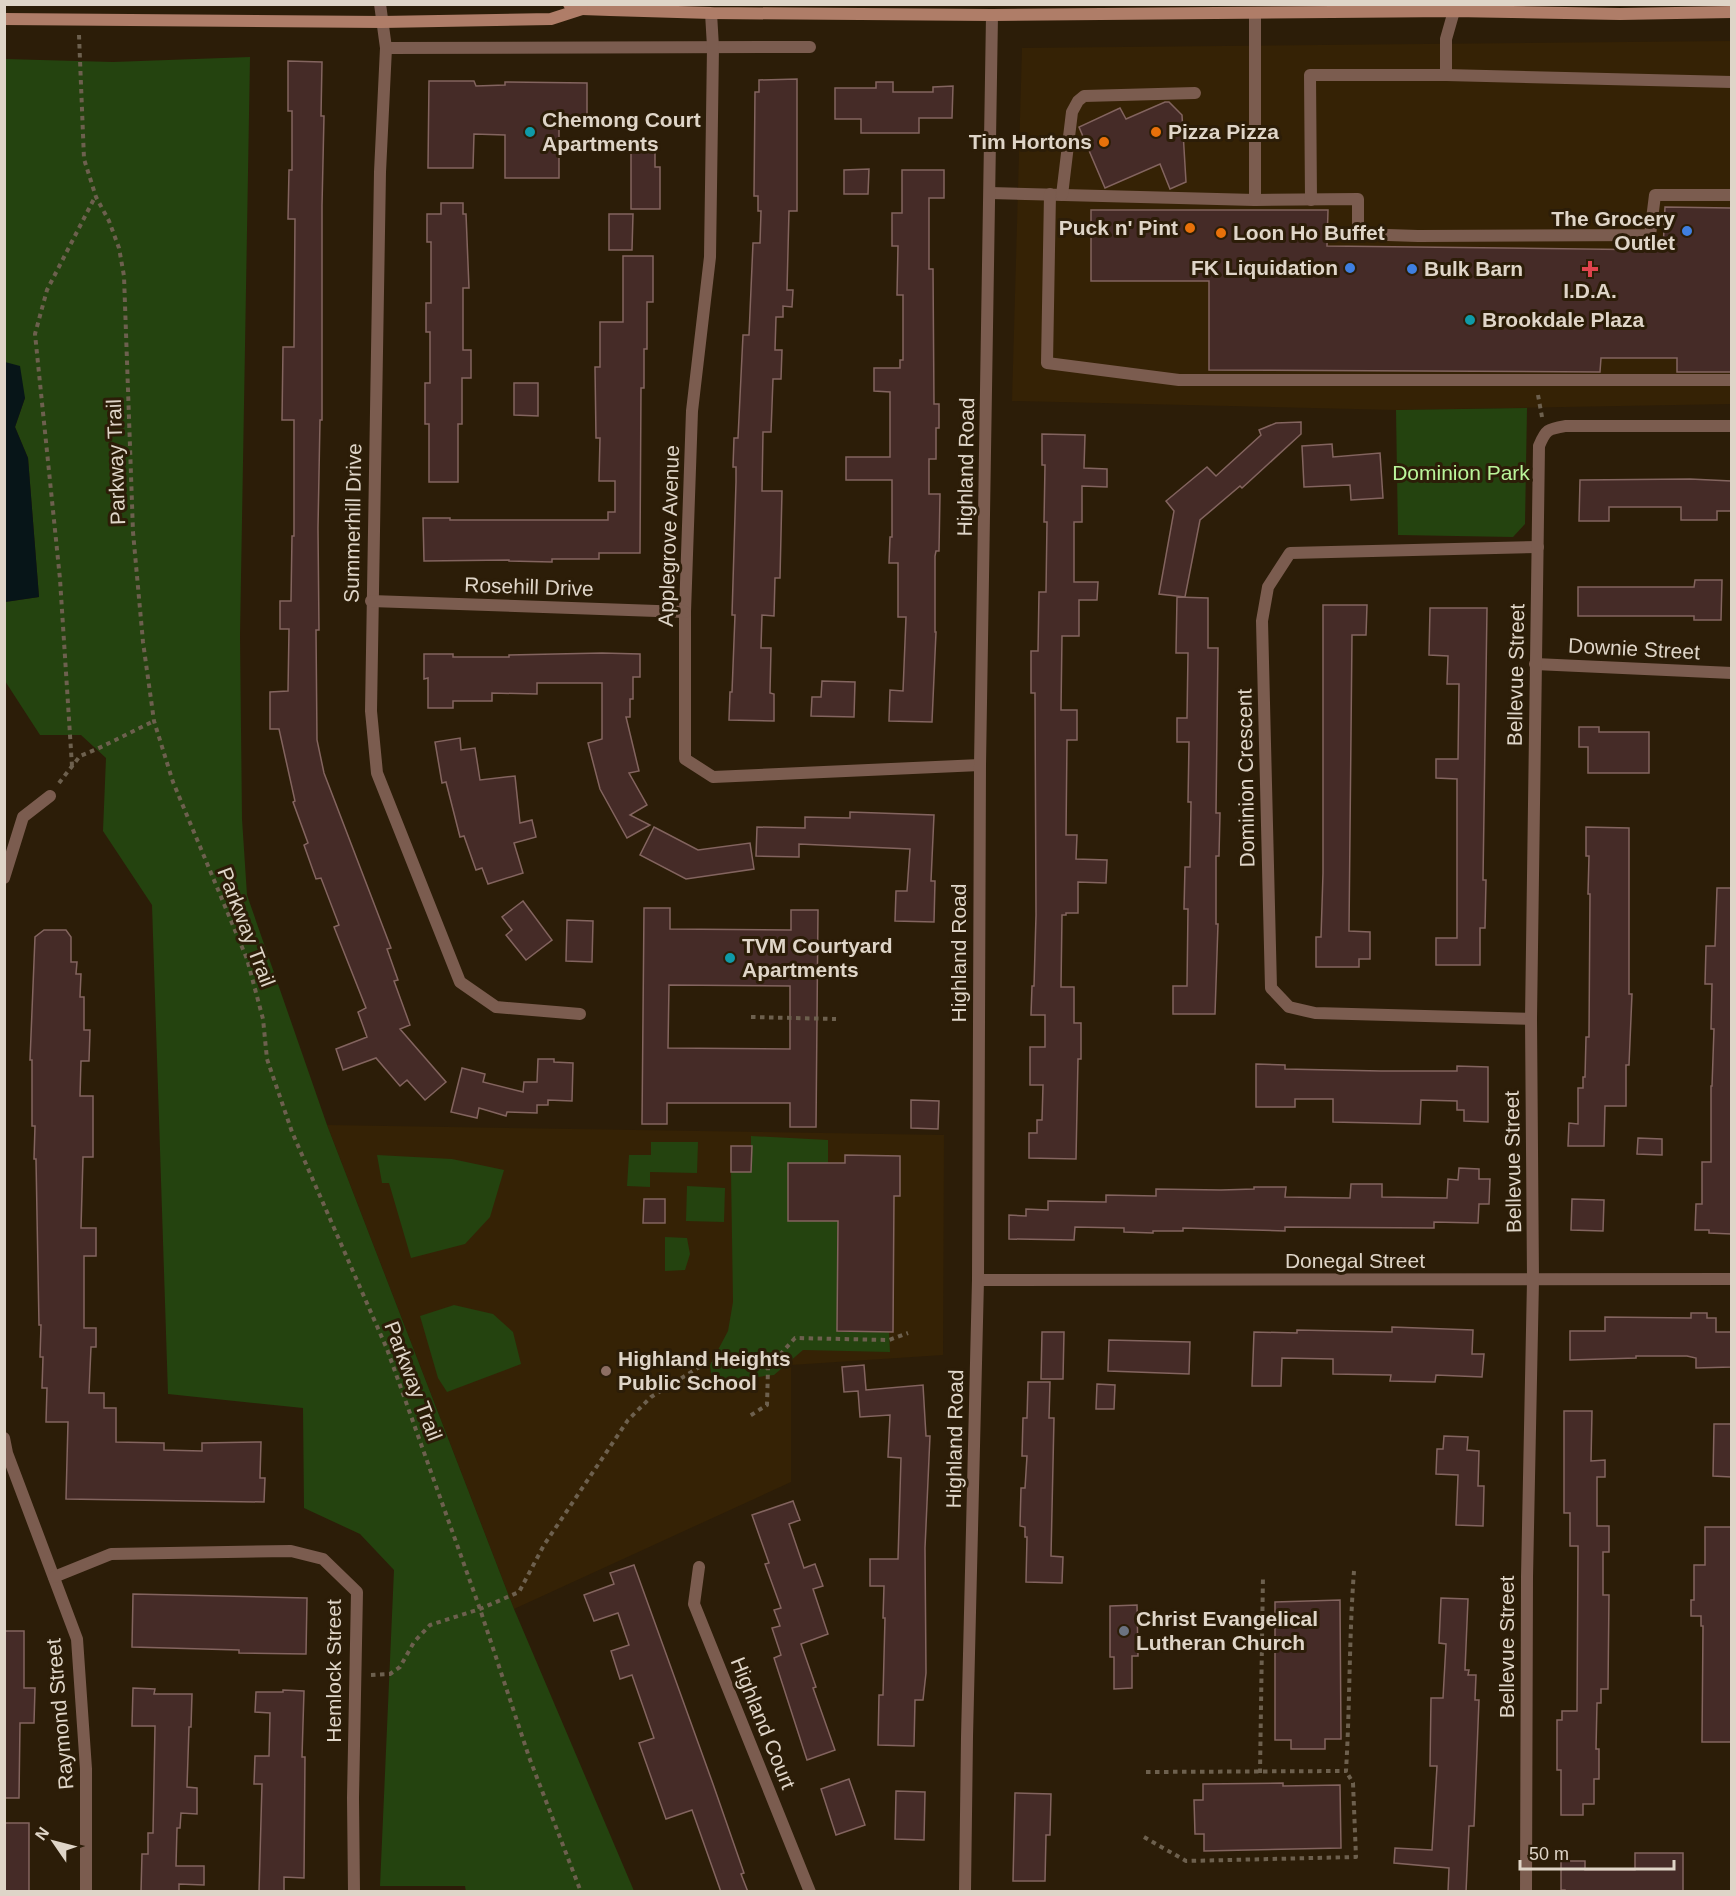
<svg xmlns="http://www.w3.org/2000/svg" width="1736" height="1896" viewBox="0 0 1736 1896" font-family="Arial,sans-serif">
<rect width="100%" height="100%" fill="#2c1d08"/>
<!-- built -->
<g fill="#352205">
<path d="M1731,41V404L1396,410L1012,401L1022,48Z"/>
<path d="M327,1125L944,1135L943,1355L791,1365V1482L514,1609Z"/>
</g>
<!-- green -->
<g fill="#24430f">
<path d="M250,57L240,636L242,819L247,895L327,1125L514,1609L634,1891L466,1892L465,1886H380L394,1570L360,1534L304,1508L303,1408L168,1394L152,905L103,831L106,758L81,735H40L5,681V602L39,597L28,458L15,427L25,398L5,364V59L113,62Z"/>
<path d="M1527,408L1525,524L1513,537L1398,535L1396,410Z"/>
<path d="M751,1136L828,1140V1163L788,1221H838L837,1331L889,1332L890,1352L803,1350L774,1375L712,1382L710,1365L728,1331L733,1302L731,1172H751Z"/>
<path d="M651,1142H698L697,1173L650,1172V1187L627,1186L629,1155H651Z"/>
<path d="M377,1155L452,1159L504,1170L490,1217L465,1244L411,1258L389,1183H382Z"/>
<path d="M687,1186L725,1188L724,1222L686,1221Z"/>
<path d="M665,1237L687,1238L690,1254L685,1270L665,1271Z"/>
<path d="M454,1305L493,1314L513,1332L521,1364L447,1392L438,1378L420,1316Z"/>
</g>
<!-- water -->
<path fill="#071518" d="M5,362L20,366L25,398L15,427L28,458L39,597L5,602Z"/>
<!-- building -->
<g fill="#452b27" stroke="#83645f" stroke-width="1.5" fill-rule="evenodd">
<path d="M288,61L322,62L321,116H324L322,206V420H320L318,528L319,630H316L317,740L324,773L391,948L387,949L398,980L394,981L410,1025L400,1029L446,1082L425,1100L407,1080L400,1086L376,1058L343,1070L336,1049L367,1037L358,1012L366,1008L334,927L339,925L321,878L316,879L304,845L308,843L293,802L295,801L279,729H270V692L288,691L289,629H280V601H291L292,536H294V420H282L283,347H294L295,219H288L289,170H292V111H288Z"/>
<path d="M797,79V211H789L787,290H793L792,307L783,306V317H776L775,350H782L781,379H773L771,432H763L762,491H782L780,578H775L774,616L762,615L761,648H771L770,693L774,694V721L729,720L730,692H732L735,615H732L736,482V467H733L734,438H738L743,335H749L753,243H760L761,211H758V196H754L755,92H759V80Z"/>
<path d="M429,81H474L476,86L505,85V82L587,83V123L563,122V126H559V178H505V135L474,134L473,168H428Z"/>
<path d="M876,82H893V92H933V87L953,86L952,118H919V133H861V119H835V88H876Z"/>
<path d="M1165,102H1169L1182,115L1186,182L1170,189L1160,164L1105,188L1079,127L1120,108L1126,119Z"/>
<path d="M631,152H655V167H660V209H631Z"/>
<path d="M869,169L868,194H844V170Z"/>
<path d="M902,170H944V198H929V269H933L934,404H939V428H936V459H929V494H940L939,551H936L935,556V632H936L932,722L889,721L890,690L903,691L906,617H898V563H889L890,537H892V480H846V457H890V392L874,391V368H900V360H903V295H897L898,246H892V213H902Z"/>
<path d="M441,203H463V214H466L469,288H463V350H471V378H462V424H458V482H429V424H425V383H430V332H426V303H431V242H427V214H441Z"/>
<path d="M1665,207L1731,208V372H1677V358H1601L1600,372L1209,370V281H1091V210H1328L1327,246L1663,250Z"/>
<path d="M609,214H633L632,250H609Z"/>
<path d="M623,256H653V302H647V349H644V388H641L640,553H599V559H552V562L509,561V560L424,561L423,518H450V520H608V512H615V481H599L600,438H596L595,367H600V322H623Z"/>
<path d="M514,383H538V416L514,415Z"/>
<path d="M1301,422V434L1242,488L1240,486L1200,520L1185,597L1159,594L1174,511L1166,501L1207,467L1216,476L1261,435L1259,430L1276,423Z"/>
<path d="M1042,434L1085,435L1084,468L1107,469V487L1082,486V522H1074V582H1098L1097,600H1079V636H1062L1061,710H1077V740H1067L1066,835H1077L1076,859L1107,860L1106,883L1078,882V913H1066V915H1062L1061,987H1074V1023H1081V1059H1078L1076,1159L1029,1158V1133H1037V1120H1042L1043,1085H1030V1047H1045V1015H1031L1032,986H1034L1036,915L1035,693H1031V651H1038L1039,592H1046L1047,522H1044L1045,465H1042Z"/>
<path d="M1332,444L1333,457L1380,453L1383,498L1351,500L1350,485L1304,487L1302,446Z"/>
<path d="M1690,479L1731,481V511H1717V520H1681V507H1609V521H1579L1580,480Z"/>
<path d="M1695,580H1722L1721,620H1694V616H1578V587H1694Z"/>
<path d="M1177,597L1208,598V648H1218L1216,813H1220L1219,856H1216V924H1218L1215,1014H1173V986H1187L1188,909H1184L1185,867H1190L1191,802H1188L1189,742H1177V718H1187L1188,653H1176Z"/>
<path d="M1323,605H1367L1366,635H1352L1349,931L1370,932V959H1359V967H1316V937H1321L1323,873Z"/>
<path d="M1430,608H1487L1483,880H1486L1485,928H1480V965H1436V938H1457V779L1436,778V759H1458L1459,684H1447L1448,656L1429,655Z"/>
<path d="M602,653L640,654V677H633V699H630V717H626L639,771L629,773L647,805L630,815L650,825L627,838L600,789L588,743L602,739V683H537V694L492,693V701H453V708H428V678L424,679V654H453V657H509V655Z"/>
<path d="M822,681L855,682L854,717L811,716L812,697H821Z"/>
<path d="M1579,727H1599V732H1649V773H1588V747H1579Z"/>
<path d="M460,738L461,750L475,748L480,780L515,776L520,823L532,820L536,837L514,843L523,873L488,884L482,868L476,870L464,836L460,837L446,782L442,783L435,742Z"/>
<path d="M850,812L934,815L931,881H935L934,922L895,921L896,891H907L910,849L799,844V857L756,856L757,827L805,828V817L850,818Z"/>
<path d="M654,827L698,850L750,843L754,869L686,879L640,855Z"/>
<path d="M1586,827L1629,828V994H1632L1629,1065H1626V1106H1605L1604,1146H1568L1569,1123L1578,1124V1088H1583V1077H1585L1586,1037H1589L1590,894H1588L1589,856H1586Z"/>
<path d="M1717,888H1731V1234L1709,1233V1230H1695L1696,1204H1702V1162H1711V1086H1712L1714,1029H1711L1712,984H1705L1706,946H1715Z"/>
<path d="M523,901L552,940L526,960L506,935L512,930L502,917Z"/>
<path d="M644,908H670V929L791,930V910H818L816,1127H790V1103H667V1124H642ZM669,985L790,986V1049L668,1048Z"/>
<path d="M567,920L593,921L592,962L566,961Z"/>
<path d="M44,930H66L71,937V962H77L76,974H81L80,997H84V1030H90L89,1061H81L80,1096H93V1157H83L81,1228H96V1256H84V1328H96V1347H91L89,1393H104V1408H116V1442L164,1443V1450L202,1451V1443L261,1442L260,1478H265L264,1502L66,1499L68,1422H46L47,1388H42L43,1357H40L41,1325H39L36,1159H34L35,1126H32V1060H30L35,937Z"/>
<path d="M538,1059H554V1062L573,1063L572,1101L548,1100V1105H537V1113L507,1112L506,1116L479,1108L477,1118L451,1112L462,1068L485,1074L483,1082L523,1092L524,1082H537Z"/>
<path d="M1256,1064L1285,1065V1069L1381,1071H1457V1066L1488,1067V1122L1464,1121V1110H1457V1101L1421,1100L1420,1124L1333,1122V1099H1295V1107H1256Z"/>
<path d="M911,1100L939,1101L938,1129L911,1128Z"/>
<path d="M1638,1138L1662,1139V1155L1637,1154Z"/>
<path d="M731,1146H752L751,1172H731Z"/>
<path d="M845,1155L900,1156V1196H894L893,1332L837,1331L838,1221H788V1163H845Z"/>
<path d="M1459,1168L1479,1169V1179H1490L1489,1204H1479L1478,1223L1434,1222V1228L1285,1227V1231L1183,1228V1231H1153V1233L1124,1232V1228L1075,1227L1074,1240L1009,1239V1215L1026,1216V1209L1048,1210V1201L1106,1202V1195L1156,1196V1189L1221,1190L1254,1189V1187H1286L1285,1197L1350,1198L1351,1184H1382V1197L1447,1198L1448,1179L1458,1180Z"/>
<path d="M644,1199H665V1223H643Z"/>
<path d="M1572,1199L1604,1200L1603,1231L1571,1230Z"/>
<path d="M1691,1313H1707V1318H1716V1332H1731V1367L1696,1368V1358L1687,1356H1636V1358L1570,1360V1331H1605V1317L1691,1318Z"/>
<path d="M1392,1327L1473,1330L1472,1354H1484L1482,1377L1436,1375L1435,1382L1390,1381L1391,1375L1333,1374V1359L1282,1358L1281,1386H1252L1254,1332L1297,1333V1330L1392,1332Z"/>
<path d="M1042,1332H1064L1063,1379H1041Z"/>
<path d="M1109,1340L1190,1342L1189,1374L1108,1371Z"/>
<path d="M864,1365L866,1390L923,1385L926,1436H930L925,1548L926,1673L923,1700H915L914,1746L878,1745L879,1695H883L885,1618H883L884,1586H870V1559H898L901,1458L888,1457L890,1415L860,1417L858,1391L844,1392L842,1367Z"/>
<path d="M1028,1382H1050L1049,1418H1054L1051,1556L1063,1557L1062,1583L1026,1582L1027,1537H1025V1527L1020,1526L1021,1488H1025L1027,1456H1022L1023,1418H1027Z"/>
<path d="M1097,1384L1115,1385L1114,1409H1096Z"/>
<path d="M1564,1411H1592L1591,1461L1605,1460V1477H1597V1526H1609V1552H1603V1595H1609L1608,1689H1601V1703H1597L1596,1749H1599V1779H1594V1804H1583V1815H1561V1770H1557V1720H1562V1711H1577L1578,1552V1546H1570V1513H1564Z"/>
<path d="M1714,1424H1731V1477L1713,1476Z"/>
<path d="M1444,1436L1468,1437L1467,1450L1479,1451L1478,1486H1484L1483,1526L1456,1525L1458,1475L1436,1474L1437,1449H1443Z"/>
<path d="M793,1501L800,1520L789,1524L804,1568L815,1564L823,1586L813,1589L828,1634L801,1644L816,1687L813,1688L835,1750L807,1760L774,1658L781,1655L772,1628L780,1626L774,1610L781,1608L765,1564L769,1563L752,1515Z"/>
<path d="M1705,1527H1731V1742H1702L1703,1626H1701V1616H1691V1600H1694V1565H1705Z"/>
<path d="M634,1565L713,1784L744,1873L741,1874L748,1892H721L692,1810L666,1819L639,1743L654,1738L632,1675L620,1679L611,1651L629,1645L618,1613L594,1621L584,1595L614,1584L610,1573Z"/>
<path d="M133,1594L307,1598L306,1654L239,1653V1650L132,1647Z"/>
<path d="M1441,1598L1468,1599L1465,1670H1469L1468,1675H1476L1475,1700H1479L1474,1826H1469L1466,1892H1448L1449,1868L1394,1863L1395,1848L1432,1850L1437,1766H1430L1431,1698H1443L1446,1644L1439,1643Z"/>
<path d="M1340,1600L1341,1739H1325V1749H1291V1740H1275V1602Z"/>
<path d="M1137,1605L1138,1656H1132V1688L1114,1689V1657H1110V1606Z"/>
<path d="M4,1631H24V1688H35L34,1723H20L19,1798H4Z"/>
<path d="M133,1688L155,1689L154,1694H192L191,1727H189L187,1787L197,1788V1814L181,1813L180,1828H177L176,1866H204V1885L179,1884V1892H141L142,1854H148V1833H153L155,1726H132Z"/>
<path d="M283,1690L304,1691L302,1757H305L304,1878L284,1877V1892H259L262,1784H254L255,1756H269L270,1713L255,1712L256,1692H283Z"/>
<path d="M849,1779L865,1825L836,1835L821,1789Z"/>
<path d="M1283,1783V1786L1340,1785L1341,1848L1204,1851V1834H1195L1194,1800H1203V1784Z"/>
<path d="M896,1791L925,1792L924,1840L895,1839Z"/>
<path d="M1015,1793L1051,1794L1050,1835H1046L1045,1881H1013Z"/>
<rect x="4" y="1823" width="25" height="69"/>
<path d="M1635,1853H1683V1892H1565V1890H1561V1861H1585V1870H1635Z"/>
</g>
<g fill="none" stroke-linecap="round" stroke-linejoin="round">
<!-- path -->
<g stroke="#6d604e" stroke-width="4" stroke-dasharray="4.5 4.5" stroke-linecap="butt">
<path d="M79,35L84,159L96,197L109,221L119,248L124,276L133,532L143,642L154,721L173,782L247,959L263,1019L267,1059L292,1132L387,1349L480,1609L529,1757L581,1892"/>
<path d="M1538,395L1542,417"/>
<path d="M72,766L60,579L35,334L47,290L95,197"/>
<path d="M59,783L80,756L97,749L154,721"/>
<path d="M751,1017L836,1019"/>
<path d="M768,1368L795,1338L889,1340L908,1333"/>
<path d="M371,1675L390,1674L400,1667L414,1642L430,1625L480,1609L519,1592L544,1545L628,1420L651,1397L709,1361L768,1368L767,1405L748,1417"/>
<path d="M1146,1772L1346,1771C1350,1704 1349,1637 1354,1571"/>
<path d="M1260,1773L1263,1575"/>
<path d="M1144,1837L1186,1861L1356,1857L1353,1783L1346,1771"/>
</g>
<!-- lane -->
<g stroke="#7b5c4f" stroke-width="12">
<path d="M386,48L810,47"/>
<path d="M1446,75V39L1454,11"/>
<path d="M990,193L1255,200L1358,199V234L1418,236L1650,235L1655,195H1732"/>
<path d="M1050,194L1047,363L1179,380H1732"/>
<path d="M1062,195L1072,112L1078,101L1084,96L1195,93"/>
<path d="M1255,200V13"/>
<path d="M1311,200L1310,75H1446L1732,82"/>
</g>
<!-- street -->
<g stroke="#7b5c4f" stroke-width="12">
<path d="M380,4L386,48L380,172L371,711L377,773L460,982L496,1007L580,1014"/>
<path d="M711,13L713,47L710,257L692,411L685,612V759L713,777L980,765"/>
<path d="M371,601L685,612"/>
<path d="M1535,664L1732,673"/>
<path d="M4,878L23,817L50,796"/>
<path d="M1531,1019L1315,1013L1289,1007L1271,988L1262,621L1268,587L1290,553L1538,547"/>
<path d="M978,1280L1732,1279"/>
<path d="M4,1438L7,1453L77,1639L86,1769V1892"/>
<path d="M699,1567L694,1604L810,1892"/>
<path d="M54,1577L111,1554L291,1551L323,1559L357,1592L353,1798L354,1892"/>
<path d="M965,1892L967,1737L978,1280L980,765L992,15"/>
<path d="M1526,1892L1527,1577L1533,1280L1531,1019L1539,446C1546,429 1548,429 1566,426H1732"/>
</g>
<!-- secondary -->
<g stroke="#af7d68" stroke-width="12">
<path d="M569,4L582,9L610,10L711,13L992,15L1454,11L1620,14L1732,12"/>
<path d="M4,19L382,22L551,19L582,9"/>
</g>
</g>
<!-- markers -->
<g fill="#0f9aa8" stroke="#2c1d08" stroke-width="2">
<circle cx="530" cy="132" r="6"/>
<circle cx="1470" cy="320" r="6"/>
<circle cx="730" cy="958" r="6"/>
</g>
<g fill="#e8710a" stroke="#2c1d08" stroke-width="2">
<circle cx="1156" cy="132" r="6"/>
<circle cx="1104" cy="142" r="6"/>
<circle cx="1190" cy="228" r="6"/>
<circle cx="1221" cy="233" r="6"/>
</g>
<g fill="#3f7fe0" stroke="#2c1d08" stroke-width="2">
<circle cx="1687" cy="231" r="6"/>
<circle cx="1350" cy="268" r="6"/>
<circle cx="1412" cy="269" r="6"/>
</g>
<path fill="#e0444e" stroke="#2c1d08" stroke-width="2" d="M1587 260h6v6h6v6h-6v6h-6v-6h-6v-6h6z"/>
<circle fill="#8d6e63" stroke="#2c1d08" stroke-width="2" cx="606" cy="1371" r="6"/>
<circle fill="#6b7280" stroke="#2c1d08" stroke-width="2" cx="1124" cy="1631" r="6"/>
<g text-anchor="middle" stroke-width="6" stroke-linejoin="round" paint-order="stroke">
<!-- poi labels -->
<g font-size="21" font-weight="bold" fill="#dfd5c8" stroke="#2c1d08" text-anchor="start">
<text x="542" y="127">Chemong Court<tspan x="542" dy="24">Apartments</tspan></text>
<text x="1168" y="139">Pizza Pizza</text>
<text x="1092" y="149" text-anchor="end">Tim Hortons</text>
<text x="1675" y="226" text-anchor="end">The Grocery<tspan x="1675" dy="24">Outlet</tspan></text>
<text x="1178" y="235" text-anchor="end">Puck n' Pint</text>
<text x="1233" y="240">Loon Ho Buffet</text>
<text x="1338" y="275" text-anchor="end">FK Liquidation</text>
<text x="1424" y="276">Bulk Barn</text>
<text x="1590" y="298" text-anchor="middle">I.D.A.</text>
<text x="1482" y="327">Brookdale Plaza</text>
<text x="742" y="953">TVM Courtyard<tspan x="742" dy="24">Apartments</tspan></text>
<text x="618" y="1366">Highland Heights<tspan x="618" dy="24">Public School</tspan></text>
<text x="1136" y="1626">Christ Evangelical<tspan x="1136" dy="24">Lutheran Church</tspan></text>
</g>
<!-- street labels -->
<g font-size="21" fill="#dfd5c8" stroke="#2c1d08">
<text transform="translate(116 462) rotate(-92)" y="7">Parkway Trail</text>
<text transform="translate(966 467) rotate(-89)" y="7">Highland Road</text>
<text transform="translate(353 523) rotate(-89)" y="7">Summerhill Drive</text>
<text transform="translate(669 536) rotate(-88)" y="7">Applegrove Avenue</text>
<text transform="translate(529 587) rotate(2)" y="7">Rosehill Drive</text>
<text transform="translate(1634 649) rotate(3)" y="7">Downie Street</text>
<text transform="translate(1516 675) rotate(-89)" y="7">Bellevue Street</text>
<text transform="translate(1246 778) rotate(-91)" y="7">Dominion Crescent</text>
<text transform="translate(246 927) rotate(69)" y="7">Parkway Trail</text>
<text transform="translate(959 953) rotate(-90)" y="7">Highland Road</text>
<text transform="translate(1513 1162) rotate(-91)" y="7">Bellevue Street</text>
<text x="1355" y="1268">Donegal Street</text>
<text transform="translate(413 1381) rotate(69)" y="7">Parkway Trail</text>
<text transform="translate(955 1439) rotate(-89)" y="7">Highland Road</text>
<text transform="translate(1507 1647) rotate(-90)" y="7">Bellevue Street</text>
<text transform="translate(334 1671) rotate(-90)" y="7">Hemlock Street</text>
<text transform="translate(60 1714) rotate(-95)" y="7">Raymond Street</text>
<text transform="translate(763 1723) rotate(68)" y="7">Highland Court</text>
</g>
<!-- park labels -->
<g font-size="21" fill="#baf59a" stroke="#2c1d08">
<text x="1461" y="480">Dominion Park</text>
</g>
</g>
<!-- border -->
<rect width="1736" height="1896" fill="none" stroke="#dfd5c8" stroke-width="12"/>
<!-- north arrow -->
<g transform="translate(54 1842) rotate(305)" stroke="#2c1d08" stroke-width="4.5" paint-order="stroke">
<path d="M0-4.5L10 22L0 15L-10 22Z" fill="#dfd5c8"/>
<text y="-9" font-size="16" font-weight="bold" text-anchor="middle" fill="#dfd5c8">N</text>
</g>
<!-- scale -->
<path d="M1520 1860v9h154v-9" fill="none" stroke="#dfd5c8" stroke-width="3"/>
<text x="1529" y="1860" font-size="18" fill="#dfd5c8" stroke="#2c1d08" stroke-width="4.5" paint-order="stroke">50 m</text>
</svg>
